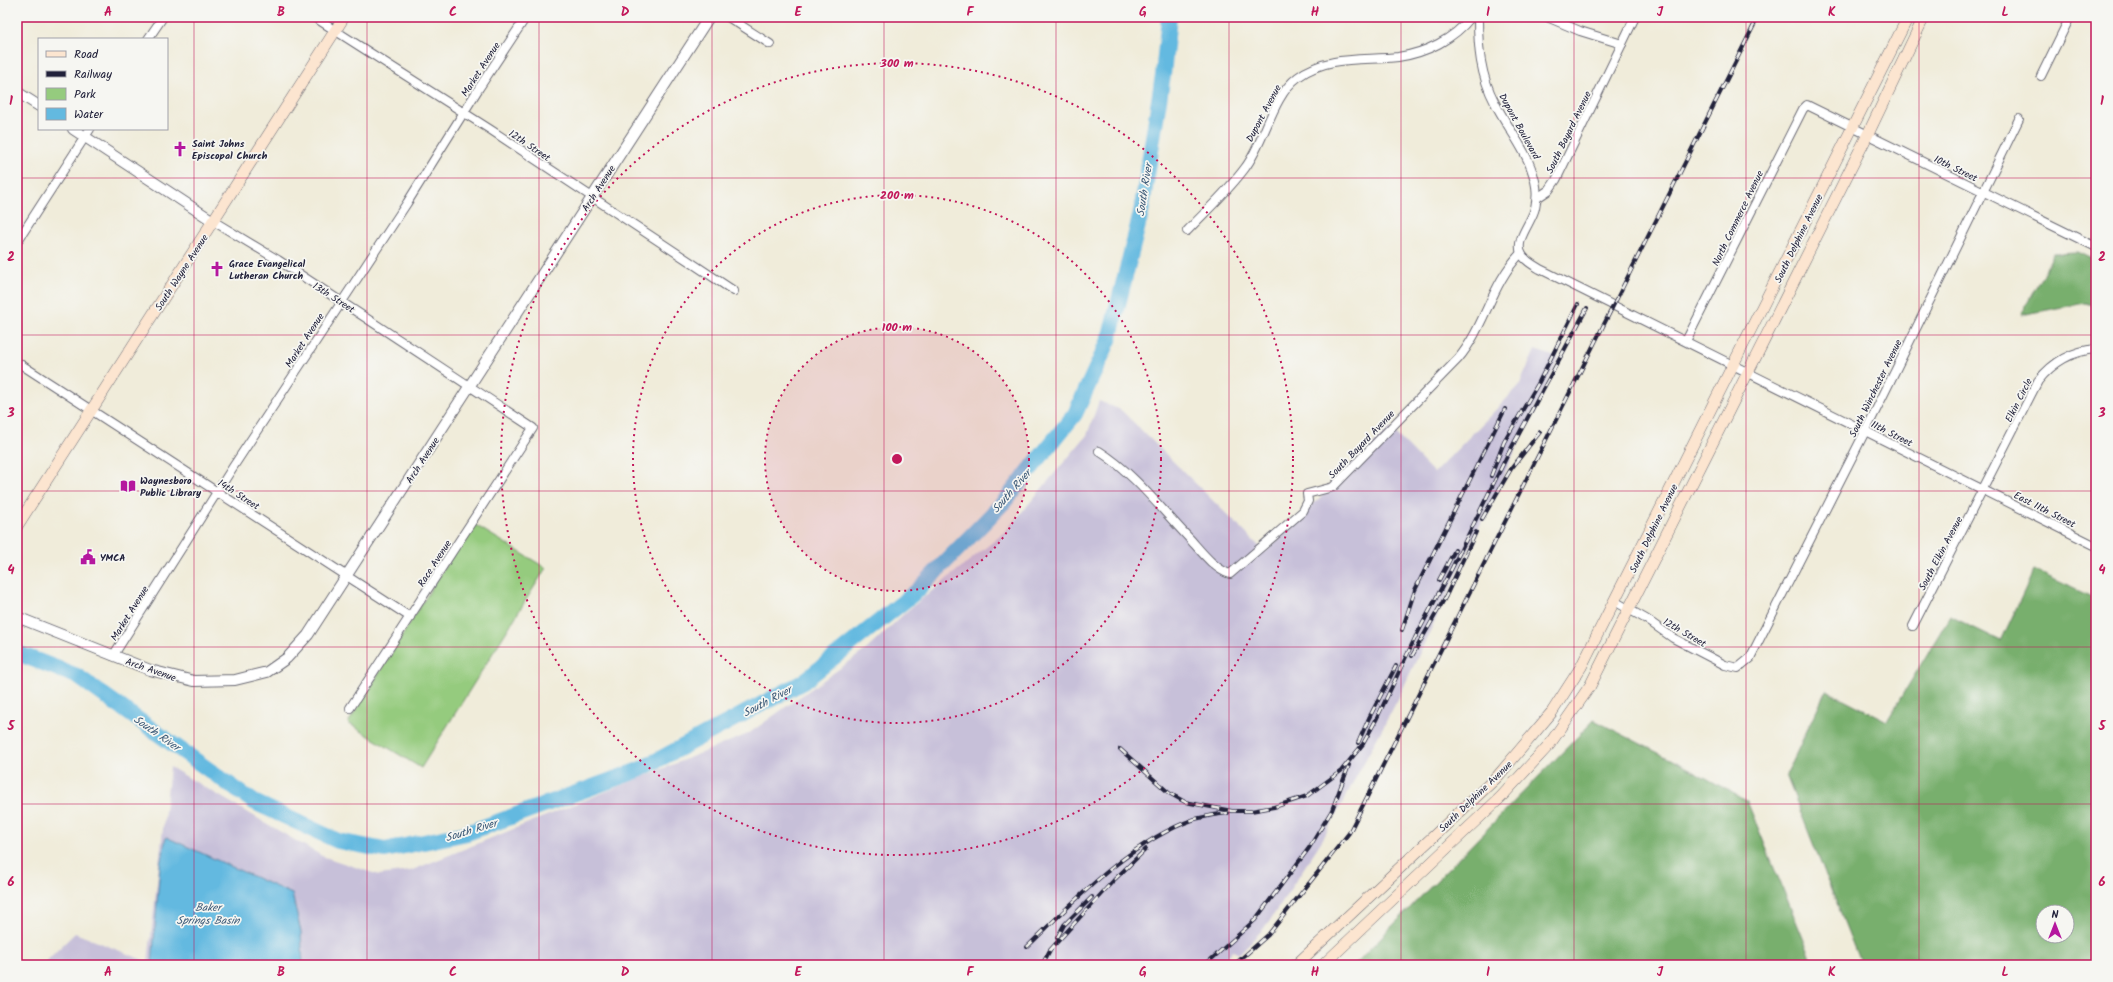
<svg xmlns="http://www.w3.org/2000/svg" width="2113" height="982" viewBox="0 0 2113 982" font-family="Kalam,sans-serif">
<rect width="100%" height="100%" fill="#f6f6f2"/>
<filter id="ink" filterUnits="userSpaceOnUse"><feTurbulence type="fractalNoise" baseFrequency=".025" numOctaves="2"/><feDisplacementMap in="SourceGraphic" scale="8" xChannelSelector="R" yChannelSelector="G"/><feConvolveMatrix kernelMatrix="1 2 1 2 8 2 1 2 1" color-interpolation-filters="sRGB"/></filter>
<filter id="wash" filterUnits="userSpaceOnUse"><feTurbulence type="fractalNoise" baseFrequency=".012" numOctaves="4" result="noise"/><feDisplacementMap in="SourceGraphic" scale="16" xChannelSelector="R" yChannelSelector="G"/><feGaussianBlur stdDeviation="0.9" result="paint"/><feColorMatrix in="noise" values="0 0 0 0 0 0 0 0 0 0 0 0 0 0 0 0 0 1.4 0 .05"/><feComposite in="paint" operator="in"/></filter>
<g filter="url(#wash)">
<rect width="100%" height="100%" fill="#f0ecda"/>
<!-- industrial -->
<path fill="#c7c0d9" d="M1535,350L1559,358L1397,701L1324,837L1267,925L1239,954L1233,951L1218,965H42L75,933L148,962L170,767L322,856L379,875L410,871L748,734L867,649L908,610L1005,532L1087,435L1099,401L1121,410L1265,552L1390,428L1434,473L1519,386Z"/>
<!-- green -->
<path fill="#95cb7e" stroke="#5c765c" d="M472,523L546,568L421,768L348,723Z"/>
<!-- forest -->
<g fill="#78af6d" stroke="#4d6854" fill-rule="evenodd">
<path d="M2077,252L2096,261V306L2085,303L2021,315L2054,253Z"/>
<path d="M2034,570L2096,599V965H1861L1786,775L1826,690L1887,721L1950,616L2001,641ZM2043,912H2067V936H2043Z"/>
<path d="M1594,720L1690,769L1747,801L1814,965H1354Z"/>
</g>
<!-- water -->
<path fill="#63b9e0" stroke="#426e8e" d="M166,837L292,894L301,932L303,965H152L160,865Z"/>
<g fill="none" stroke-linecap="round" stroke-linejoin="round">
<!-- river -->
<path stroke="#63b9e0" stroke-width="16" d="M17,653L77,676L254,802L338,841L385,850L467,833L639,770L803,682L917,591L1004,502L1075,414L1109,340L1141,213L1163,75L1169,17"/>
</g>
</g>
<g filter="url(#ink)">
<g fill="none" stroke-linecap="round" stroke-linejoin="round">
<!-- minor casing -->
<g stroke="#6a6973" stroke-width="10">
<g id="minor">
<path d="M314,17L491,130L734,291"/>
<path d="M728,17L770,44"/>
<path d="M1478,17C1478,47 1480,75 1495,103C1508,129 1528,151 1535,181C1537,189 1537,199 1535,208C1532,222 1515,239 1521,253C1524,260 1533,265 1540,269L2096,546"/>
<path d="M1547,17L1580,31L1622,44"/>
<path d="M148,39L163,17"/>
<path d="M2041,76L2070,17"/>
<path d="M1537,198L1549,190L1556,180L1635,17"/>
<path d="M213,221L278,260L533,428L350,708"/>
<path d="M1187,231C1207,210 1228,191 1245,168C1265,142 1272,96 1298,77C1328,55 1364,61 1398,57C1426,53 1454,39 1471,17"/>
<path d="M17,242L90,129"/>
<path d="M1686,341L1803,109L1807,105L2096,247"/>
<path d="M17,362L410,617"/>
<path d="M1099,451C1134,473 1161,509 1189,538C1200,550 1214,569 1230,574L1303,511L1308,501L1307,494L1333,487L1458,359C1485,327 1491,284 1521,253"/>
<path d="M1616,602L1646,619L1673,638L1725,665L1738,668L1750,658L1876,410L2019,119"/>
<path d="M1913,626L2038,381C2053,362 2071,351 2096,349"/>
<path d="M113,656L233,467L407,203L479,88L526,17"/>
</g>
</g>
<!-- tertiary casing -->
<g stroke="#6a6973" stroke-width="12">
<g id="tertiary">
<path d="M17,92L39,106"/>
<path d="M73,129L213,221"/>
<path d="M17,617L150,670L194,681L235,680L267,672L287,658L308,635L709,17"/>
</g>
</g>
<!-- secondary casing -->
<g stroke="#6a6973" stroke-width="12">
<g id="secondary">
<path d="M17,526L344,17"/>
<path d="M1296,965L1497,777L1552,712L1581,667L1908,17"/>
<path d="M1323,965L1501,797L1549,745L1590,686L1868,134L1924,17"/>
</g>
</g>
<!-- minor -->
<use href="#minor" stroke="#fff" stroke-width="8"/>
<!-- tertiary -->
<use href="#tertiary" stroke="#fff" stroke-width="10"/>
<!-- secondary -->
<use href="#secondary" stroke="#fce5d0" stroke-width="11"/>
<!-- rail casing -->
<g stroke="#22223b" stroke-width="4">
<g id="rail">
<path d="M1491,476L1504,442L1539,382L1578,304"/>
<path d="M1482,519L1511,469L1540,432"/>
<path d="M1439,580L1455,550"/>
<path d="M1402,630L1415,590L1505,409"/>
<path d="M1412,656L1446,596L1476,532"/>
<path d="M1358,743L1369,718L1396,666"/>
<path d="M1120,749L1169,793L1185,802L1232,811H1251L1274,807L1307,796L1341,771L1363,744L1377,718L1415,638L1452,568L1507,456L1587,308"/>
<path d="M1057,938L1064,925L1092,897"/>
<path d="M1027,947C1075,900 1131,841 1195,819C1206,816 1217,814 1228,813"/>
<path d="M1042,965L1050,950L1114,880L1146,849"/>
<path d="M1205,965L1255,920L1309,848L1332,810L1349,765"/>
<path d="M1234,965L1268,935L1349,833L1758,17"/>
</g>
</g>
<!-- rail -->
<use href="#rail" stroke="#f6f6f2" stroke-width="2.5" stroke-dasharray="8" stroke-linecap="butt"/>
</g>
</g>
<!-- grid -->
<path fill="none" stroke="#c2185b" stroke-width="1" stroke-opacity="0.55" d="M194,17V965M367,17V965M539,17V965M712,17V965M884,17V965M1056,17V965M1229,17V965M1401,17V965M1574,17V965M1746,17V965M1919,17V965M17,178H2096M17,335H2096M17,491H2096M17,647H2096M17,804H2096"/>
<!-- distance rings -->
<circle cx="897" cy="459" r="132" fill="#c2185b" fill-opacity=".12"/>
<g fill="none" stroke="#c2185b" stroke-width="2" stroke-dasharray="2 4">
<circle cx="897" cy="459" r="132"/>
<circle cx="897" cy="459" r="264"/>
<circle cx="897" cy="459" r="396"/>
</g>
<!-- icons -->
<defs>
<g id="church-bare" transform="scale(1.2)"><path d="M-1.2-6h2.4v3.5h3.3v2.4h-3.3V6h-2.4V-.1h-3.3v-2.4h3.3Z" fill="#b5179e" stroke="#f6f6f2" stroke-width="2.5" paint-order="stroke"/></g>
<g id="library-bare" transform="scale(1.2)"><path d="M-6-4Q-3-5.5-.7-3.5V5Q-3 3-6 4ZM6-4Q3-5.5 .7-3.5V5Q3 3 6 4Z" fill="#b5179e" stroke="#f6f6f2" stroke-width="2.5" paint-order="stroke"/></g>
<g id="civic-bare" transform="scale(1.2)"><path d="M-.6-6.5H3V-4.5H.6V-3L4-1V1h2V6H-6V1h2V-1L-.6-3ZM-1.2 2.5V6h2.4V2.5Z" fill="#b5179e" stroke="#f6f6f2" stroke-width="2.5" paint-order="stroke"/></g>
</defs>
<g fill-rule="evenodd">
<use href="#church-bare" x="180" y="149"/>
<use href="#church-bare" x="217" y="269"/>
<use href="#library-bare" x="128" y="486"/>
<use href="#civic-bare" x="88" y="557"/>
</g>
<g text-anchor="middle" stroke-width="3.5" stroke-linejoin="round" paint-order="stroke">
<!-- street labels -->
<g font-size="10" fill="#22223b" stroke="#f6f6f2">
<text transform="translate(480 69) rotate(-57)" y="4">Market Avenue</text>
<text transform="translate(1263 113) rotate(-62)" y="4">Dupont Avenue</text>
<text transform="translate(1520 126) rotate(61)" y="4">Dupont Boulevard</text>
<text transform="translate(1568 132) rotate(-64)" y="4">South Bayard Avenue</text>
<text transform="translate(530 145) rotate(34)" y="4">12th Street</text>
<text transform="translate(1956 168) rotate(26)" y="4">10th Street</text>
<text transform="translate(598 188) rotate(-57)" y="4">Arch Avenue</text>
<text transform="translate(1737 218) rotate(-64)" y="4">North Commerce Avenue</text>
<text transform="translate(1798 238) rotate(-64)" y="4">South Delphine Avenue</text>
<text transform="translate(181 272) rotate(-57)" y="4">South Wayne Avenue</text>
<text transform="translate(334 297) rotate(33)" y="4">13th Street</text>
<text transform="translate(304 340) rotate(-57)" y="4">Market Avenue</text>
<text transform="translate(1875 388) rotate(-64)" y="4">South Winchester Avenue</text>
<text transform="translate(2018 400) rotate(-63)" y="4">Elkin Circle</text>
<text transform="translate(1892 433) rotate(27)" y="4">11th Street</text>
<text transform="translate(1361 444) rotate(-46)" y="4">South Bayard Avenue</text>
<text transform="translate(422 460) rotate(-57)" y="4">Arch Avenue</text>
<text transform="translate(239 494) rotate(33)" y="4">14th Street</text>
<text transform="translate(2045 509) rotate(27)" y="4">East 11th Street</text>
<text transform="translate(1653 528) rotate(-64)" y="4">South Delphine Avenue</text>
<text transform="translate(1940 553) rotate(-62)" y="4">South Elkin Avenue</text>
<text transform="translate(434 563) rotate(-57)" y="4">Race Avenue</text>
<text transform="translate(129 613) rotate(-58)" y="4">Market Avenue</text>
<text transform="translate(1685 632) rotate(30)" y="4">12th Street</text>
<text transform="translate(151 669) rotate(19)" y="4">Arch Avenue</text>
<text transform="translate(1475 796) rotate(-44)" y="4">South Delphine Avenue</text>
</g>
<!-- poi labels -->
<g font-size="10" font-weight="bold" fill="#22223b" stroke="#f6f6f2" text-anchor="start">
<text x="192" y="147">Saint Johns<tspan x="192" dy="12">Episcopal Church</tspan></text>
<text x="229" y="267">Grace Evangelical<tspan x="229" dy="12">Lutheran Church</tspan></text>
<text x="140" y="484">Waynesboro<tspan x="140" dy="12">Public Library</tspan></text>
<text x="100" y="561">YMCA</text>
</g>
<!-- water labels -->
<g font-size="11" font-style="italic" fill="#395775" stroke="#f6f6f2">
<text transform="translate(1144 190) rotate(-81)" y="4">South River</text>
<text transform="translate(1011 491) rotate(-49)" y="4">South River</text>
<text transform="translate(767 701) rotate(-28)" y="4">South River</text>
<text transform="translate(157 733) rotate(35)" y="4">South River</text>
<text transform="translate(471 830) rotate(-17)" y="4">South River</text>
<text x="208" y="911">Baker<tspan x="208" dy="13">Springs Basin</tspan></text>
</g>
</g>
<circle cx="897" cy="459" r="6" fill="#c2185b" stroke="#f6f6f2" stroke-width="2"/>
<g font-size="12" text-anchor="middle" font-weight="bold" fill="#c2185b" stroke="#f6f6f2" stroke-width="3.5" stroke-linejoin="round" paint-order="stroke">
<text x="897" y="67">300 m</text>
<text x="897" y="199">200 m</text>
<text x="897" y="331">100 m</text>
</g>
<!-- margin -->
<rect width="2113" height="982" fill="none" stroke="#f6f6f2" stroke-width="44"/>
<!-- legend -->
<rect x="38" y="38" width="130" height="92" fill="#f6f6f2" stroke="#a1a1a9"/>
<rect x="46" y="51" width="20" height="6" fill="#fce5d0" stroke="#a1a1a9"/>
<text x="74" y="58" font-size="12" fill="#22223b">Road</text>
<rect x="46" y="71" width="20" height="6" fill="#22223b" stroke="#a1a1a9"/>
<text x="74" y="78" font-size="12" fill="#22223b">Railway</text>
<rect x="46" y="88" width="20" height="12" fill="#95cb7e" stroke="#a1a1a9"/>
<text x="74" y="98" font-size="12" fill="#22223b">Park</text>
<rect x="46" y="108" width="20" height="12" fill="#63b9e0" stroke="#a1a1a9"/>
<text x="74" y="118" font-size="12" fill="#22223b">Water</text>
<!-- north arrow -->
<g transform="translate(2055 924)"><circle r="19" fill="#f6f6f2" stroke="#a1a1a9"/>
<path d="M0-3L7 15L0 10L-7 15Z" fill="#b5179e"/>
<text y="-6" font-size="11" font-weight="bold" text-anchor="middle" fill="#22223b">N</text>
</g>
<rect x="22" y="22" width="2069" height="938" fill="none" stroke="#c2185b" stroke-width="1.5"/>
<g font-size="13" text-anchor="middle" font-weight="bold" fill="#c2185b">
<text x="108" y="16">A</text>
<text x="281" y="16">B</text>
<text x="453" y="16">C</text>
<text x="625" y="16">D</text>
<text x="798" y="16">E</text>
<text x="970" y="16">F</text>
<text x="1143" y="16">G</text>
<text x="1315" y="16">H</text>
<text x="1488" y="16">I</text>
<text x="1660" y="16">J</text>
<text x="1832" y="16">K</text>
<text x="2005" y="16">L</text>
<text x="11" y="105">1</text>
<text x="2102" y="105">1</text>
<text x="11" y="261">2</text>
<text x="2102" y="261">2</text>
<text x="11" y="417">3</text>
<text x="2102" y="417">3</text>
<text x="11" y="574">4</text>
<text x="2102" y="574">4</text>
<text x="11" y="730">5</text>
<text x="2102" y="730">5</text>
<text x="11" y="886">6</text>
<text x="2102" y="886">6</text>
<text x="108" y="976">A</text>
<text x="281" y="976">B</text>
<text x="453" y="976">C</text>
<text x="625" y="976">D</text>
<text x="798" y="976">E</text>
<text x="970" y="976">F</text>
<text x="1143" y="976">G</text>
<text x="1315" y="976">H</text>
<text x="1488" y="976">I</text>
<text x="1660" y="976">J</text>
<text x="1832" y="976">K</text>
<text x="2005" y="976">L</text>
</g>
</svg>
